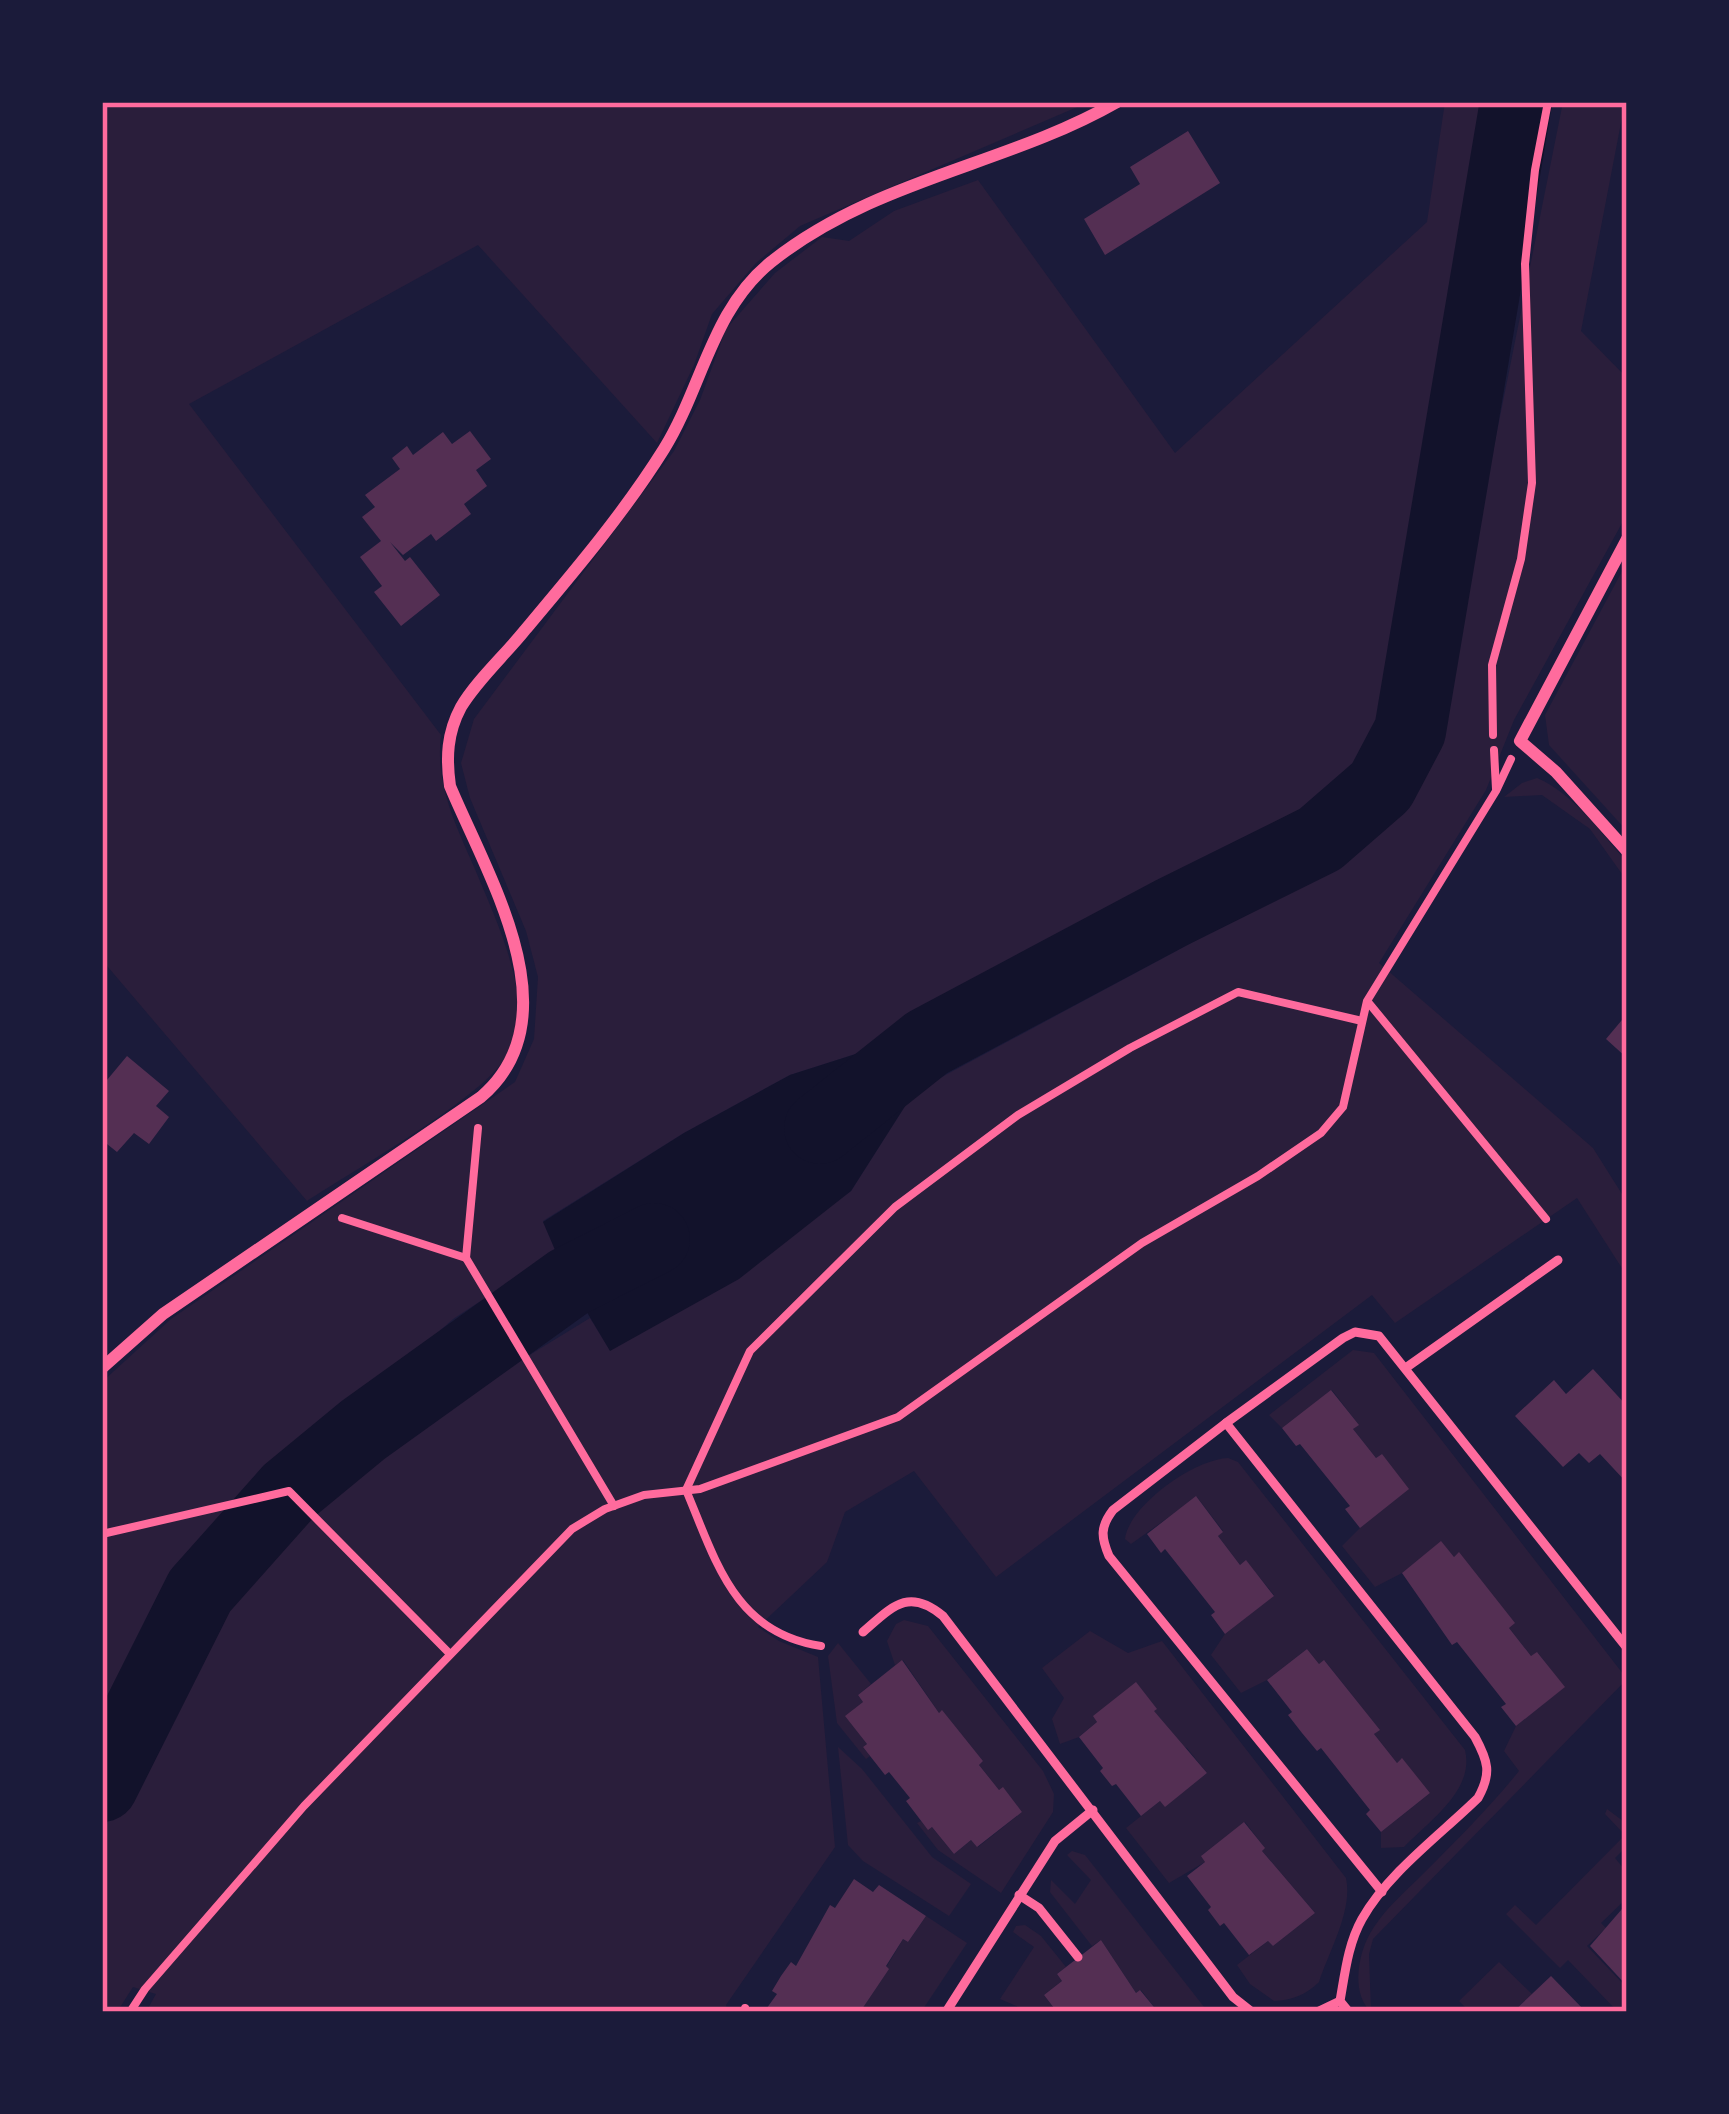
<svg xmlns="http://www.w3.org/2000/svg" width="1729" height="2114" viewBox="0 0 1729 2114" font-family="'Fira Sans Condensed',sans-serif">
<rect width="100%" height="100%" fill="#1b1b3a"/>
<!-- green -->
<g fill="#2a1e3b">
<path d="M102,102H1089L800,226L756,263L712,314L694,365L657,443L478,245L189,404L441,735C435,784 455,823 474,867C491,908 513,954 518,999C520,1019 513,1044 503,1061C476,1101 353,1171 307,1201L102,960Z"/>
<path d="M1445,102H1495L1392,715L1358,776L1304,829L989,982L884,1045L790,1075L684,1133L543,1221L556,1252L453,1319L277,1477L186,1581L102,1736V1382L171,1319L515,1082L534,1039L538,977L526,931L470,798L461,763L474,719L674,451L700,400L726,329L775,273L822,237L849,241L894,211L978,180L1175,453L1427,222Z"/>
<path d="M1563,102H1625L1581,331L1627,378V514L1514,720L1486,790L1379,963L1593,1148L1627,1202V1276L1577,1198L1395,1323L1372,1295L996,1577L914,1471L845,1512L827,1562L758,1627L779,1641L818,1657L835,1847L726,2005L728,2012H146L156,1994L133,1987L117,2012H102V1833L225,1592L376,1449L590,1318L610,1350L851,1191L914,1092L1312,878L1367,831L1415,774L1439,721Z"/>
<path d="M1627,562V831L1549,745L1545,715Z"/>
<path d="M1537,778C1573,793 1602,834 1627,862V881L1590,829L1542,795L1504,797L1522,783Z"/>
<path d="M1353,1350L1374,1353L1627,1679L1373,1939L1369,1954L1371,2012C1350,1993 1358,1950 1374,1927C1387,1907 1407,1890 1424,1873C1457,1840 1490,1807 1519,1771L1504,1751L1516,1726L1564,1687L1538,1653L1531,1656L1509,1628L1514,1623L1459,1553L1454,1557L1441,1542L1402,1573L1375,1587L1342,1546L1360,1528L1382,1454L1376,1458L1353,1429L1358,1424L1332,1390L1282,1428L1269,1415Z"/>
<path d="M1228,1458L1238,1462L1465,1750C1475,1790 1429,1821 1404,1847L1381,1848V1832L1430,1793L1401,1759L1397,1763L1374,1734L1379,1729L1325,1661L1319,1664L1307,1649L1267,1680L1241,1693L1211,1655L1225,1634L1274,1595L1246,1561L1240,1565L1218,1536L1223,1531L1197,1497L1131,1544L1125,1539C1129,1505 1195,1459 1228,1458Z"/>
<path d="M904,1620L928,1626L1043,1771L1054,1794L1053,1812L1001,1893L938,1850L917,1823L921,1821L928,1829L932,1827L954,1854L971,1840L978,1847L1022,1812L1003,1788L999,1790L979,1765L983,1761L942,1711L939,1713L903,1660L895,1665L887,1641L896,1624Z"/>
<path d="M1090,1631L1128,1653L1162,1641L1346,1878C1353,1911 1329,1951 1319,1982C1306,1995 1292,2000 1274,2001L1250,1984L1237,1965L1268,1941L1273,1946L1315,1913L1262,1851L1264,1847L1245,1822L1202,1855L1205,1862L1169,1883L1126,1828L1160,1801L1165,1806L1207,1773L1187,1748L1094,1716L1097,1722L1079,1737L1060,1744L1052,1719L1064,1698L1042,1668Z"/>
<path d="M838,1643L871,1684L858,1695L863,1702L846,1716L867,1744L863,1747L870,1756L866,1759L837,1723L828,1656Z"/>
<path d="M838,1747L862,1769L932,1857L971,1884L949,1916L863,1861L848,1845Z"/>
<path d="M1607,1809L1627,1824V1846L1615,1858L1624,1869L1627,1867V1898L1601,1923L1606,1928L1587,1946L1627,1988V2012H1618L1568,1960L1560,1968L1506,1914L1515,1905L1536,1925L1625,1835L1605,1814Z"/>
<path d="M1072,1851L1085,1855L1208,2012H1158L1141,1990L1136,1993L1101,1940L1092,1946L1050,1892L1051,1880L1075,1904L1091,1880L1067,1855Z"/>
<path d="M926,1916L967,1943L921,2012H860L903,1939L908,1942Z"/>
<path d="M1025,1925L1041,1936L1066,1967L1057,1974L1062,1981L1044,1995L1057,2012H1030L1000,1999L1034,1947L1013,1932L1016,1926Z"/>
<path d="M1499,1962L1532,1994L1513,2012L1504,2008L1499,2012H1470L1459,2001Z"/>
</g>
<!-- water -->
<path fill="#12122b" d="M884,1045L914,1092L851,1191L739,1279L610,1351L569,1282L543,1222L684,1133L790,1075Z"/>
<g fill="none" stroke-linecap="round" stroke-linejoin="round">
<!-- river -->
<g stroke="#12122b" stroke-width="72">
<path d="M820,1128L927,1043L1171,913L1320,839L1381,786L1410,731L1516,102"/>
<path d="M102,1786L200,1591L289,1491L363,1430L569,1282L654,1239"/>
</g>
</g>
<!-- building -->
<g fill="#542f53">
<path d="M1188,131L1220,183L1105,255L1084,219L1140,184L1130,167Z"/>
<path d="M470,431L491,459L476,470L487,486L464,504L471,514L436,541L431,534L403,555L390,542L405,561L410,557L440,595L401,626L374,592L382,586L360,557L381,541L362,517L375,507L365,495L400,469L392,458L407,446L413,455L443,432L452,444Z"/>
<path d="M1627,1014V1058L1606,1039Z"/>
<path d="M127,1056L169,1091L156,1106L169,1117L149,1144L134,1133L117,1152L102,1140V1086Z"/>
<path d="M1593,1369L1627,1406V1483L1600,1454L1589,1463L1579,1453L1563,1467L1515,1416L1554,1380L1566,1394Z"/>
<path d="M1331,1390L1359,1425L1353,1429L1376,1458L1382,1454L1409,1489L1360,1528L1345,1509L1350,1506L1300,1444L1296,1446L1282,1428Z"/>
<path d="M1196,1496L1223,1532L1218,1536L1240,1565L1246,1560L1274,1596L1225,1634L1211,1615L1215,1612L1165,1549L1161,1553L1147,1534Z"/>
<path d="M1441,1541L1454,1557L1459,1552L1515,1623L1509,1628L1531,1656L1537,1652L1565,1687L1516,1726L1501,1707L1506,1704L1457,1642L1452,1645L1402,1573Z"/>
<path d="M1307,1649L1319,1664L1324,1660L1380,1730L1374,1734L1397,1763L1402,1758L1430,1793L1381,1832L1366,1814L1370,1810L1321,1748L1317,1751L1302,1733L1288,1715L1292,1712L1267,1680Z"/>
<path d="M902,1660L939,1713L942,1710L983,1761L979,1765L999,1790L1003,1787L1022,1812L977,1847L971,1840L954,1854L932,1827L928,1830L906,1801L910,1798L889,1772L885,1775L863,1747L867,1744L845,1716L863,1702L858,1695Z"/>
<path d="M1136,1682L1157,1709L1154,1711L1207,1773L1165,1807L1160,1801L1141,1816L1116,1784L1112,1786L1100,1771L1103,1768L1079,1737L1097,1722L1093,1716Z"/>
<path d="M1244,1822L1265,1848L1262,1851L1315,1913L1273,1946L1268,1941L1249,1955L1224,1923L1220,1926L1208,1910L1211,1907L1187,1876L1205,1862L1201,1856Z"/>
<path d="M854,1879L873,1892L879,1885L926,1916L908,1942L903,1939L886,1966L889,1969L860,2012H764L777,1994L772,1991L781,1976L791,1962L796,1966L830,1905L835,1908Z"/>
<path d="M1622,1909L1627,1914V1986L1590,1946Z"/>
<path d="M1101,1940L1136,1993L1140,1990L1158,2012H1057L1044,1995L1062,1981L1057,1974Z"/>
<path d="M1551,1976L1586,2012H1513Z"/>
</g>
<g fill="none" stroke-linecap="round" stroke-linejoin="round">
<!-- path -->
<g stroke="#ff6b9d" stroke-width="8">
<path d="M1493,735L1492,665L1521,559L1532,483L1525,264L1535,170L1548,102"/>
<path d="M1494,750L1496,789"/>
<path d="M1368,1002L1546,1219"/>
<path d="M342,1218L466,1258L614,1506"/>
<path d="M466,1258L478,1128"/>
<path d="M102,1534L289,1491L450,1654"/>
<path d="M821,1646C734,1633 716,1561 686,1490L750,1351L895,1207L1018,1115L1130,1048L1238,992L1362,1021"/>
<path d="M130,2012L145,1989L304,1806L572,1529L605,1509L644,1495L700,1489L898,1417L1142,1243L1258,1176L1321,1133L1343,1107L1367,1001L1496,791L1511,759"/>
<path d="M744,2012L745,2008"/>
</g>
<!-- service -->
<g stroke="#ff6b9d" stroke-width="9">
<path d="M1407,1367L1558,1260"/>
<path d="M1226,1423L1113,1510C1100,1527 1101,1537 1109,1556L1382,1892"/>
<path d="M863,1632C892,1607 908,1587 943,1616L1233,1997L1252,2012"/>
<path d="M1019,1895L1039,1908L1078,1957"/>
<path d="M946,2012L1055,1841L1093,1810"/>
<path d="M1317,2012L1340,2001"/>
<path d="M1349,2012L1340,2001C1345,1973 1348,1944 1362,1919C1388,1873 1440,1835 1478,1798C1492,1773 1488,1761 1475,1737L1226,1423L1343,1338L1355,1332L1379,1336L1627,1648"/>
</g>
<!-- minor -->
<g stroke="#ff6b9d" stroke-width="12">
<path d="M1627,539L1520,741L1556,772L1627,851"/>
<path d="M102,1368L163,1314L481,1097C575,1017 488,877 450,786C446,758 447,733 461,707C477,680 505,655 525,630C573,573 624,513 664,449C702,388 712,309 771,262C877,178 1005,166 1117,102"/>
</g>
</g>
<!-- border -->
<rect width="1729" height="2114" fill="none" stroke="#1b1b3a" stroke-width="210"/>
<rect x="105" y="105" width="1519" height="1904" fill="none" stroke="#ff6b9d" stroke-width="4.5"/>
</svg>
